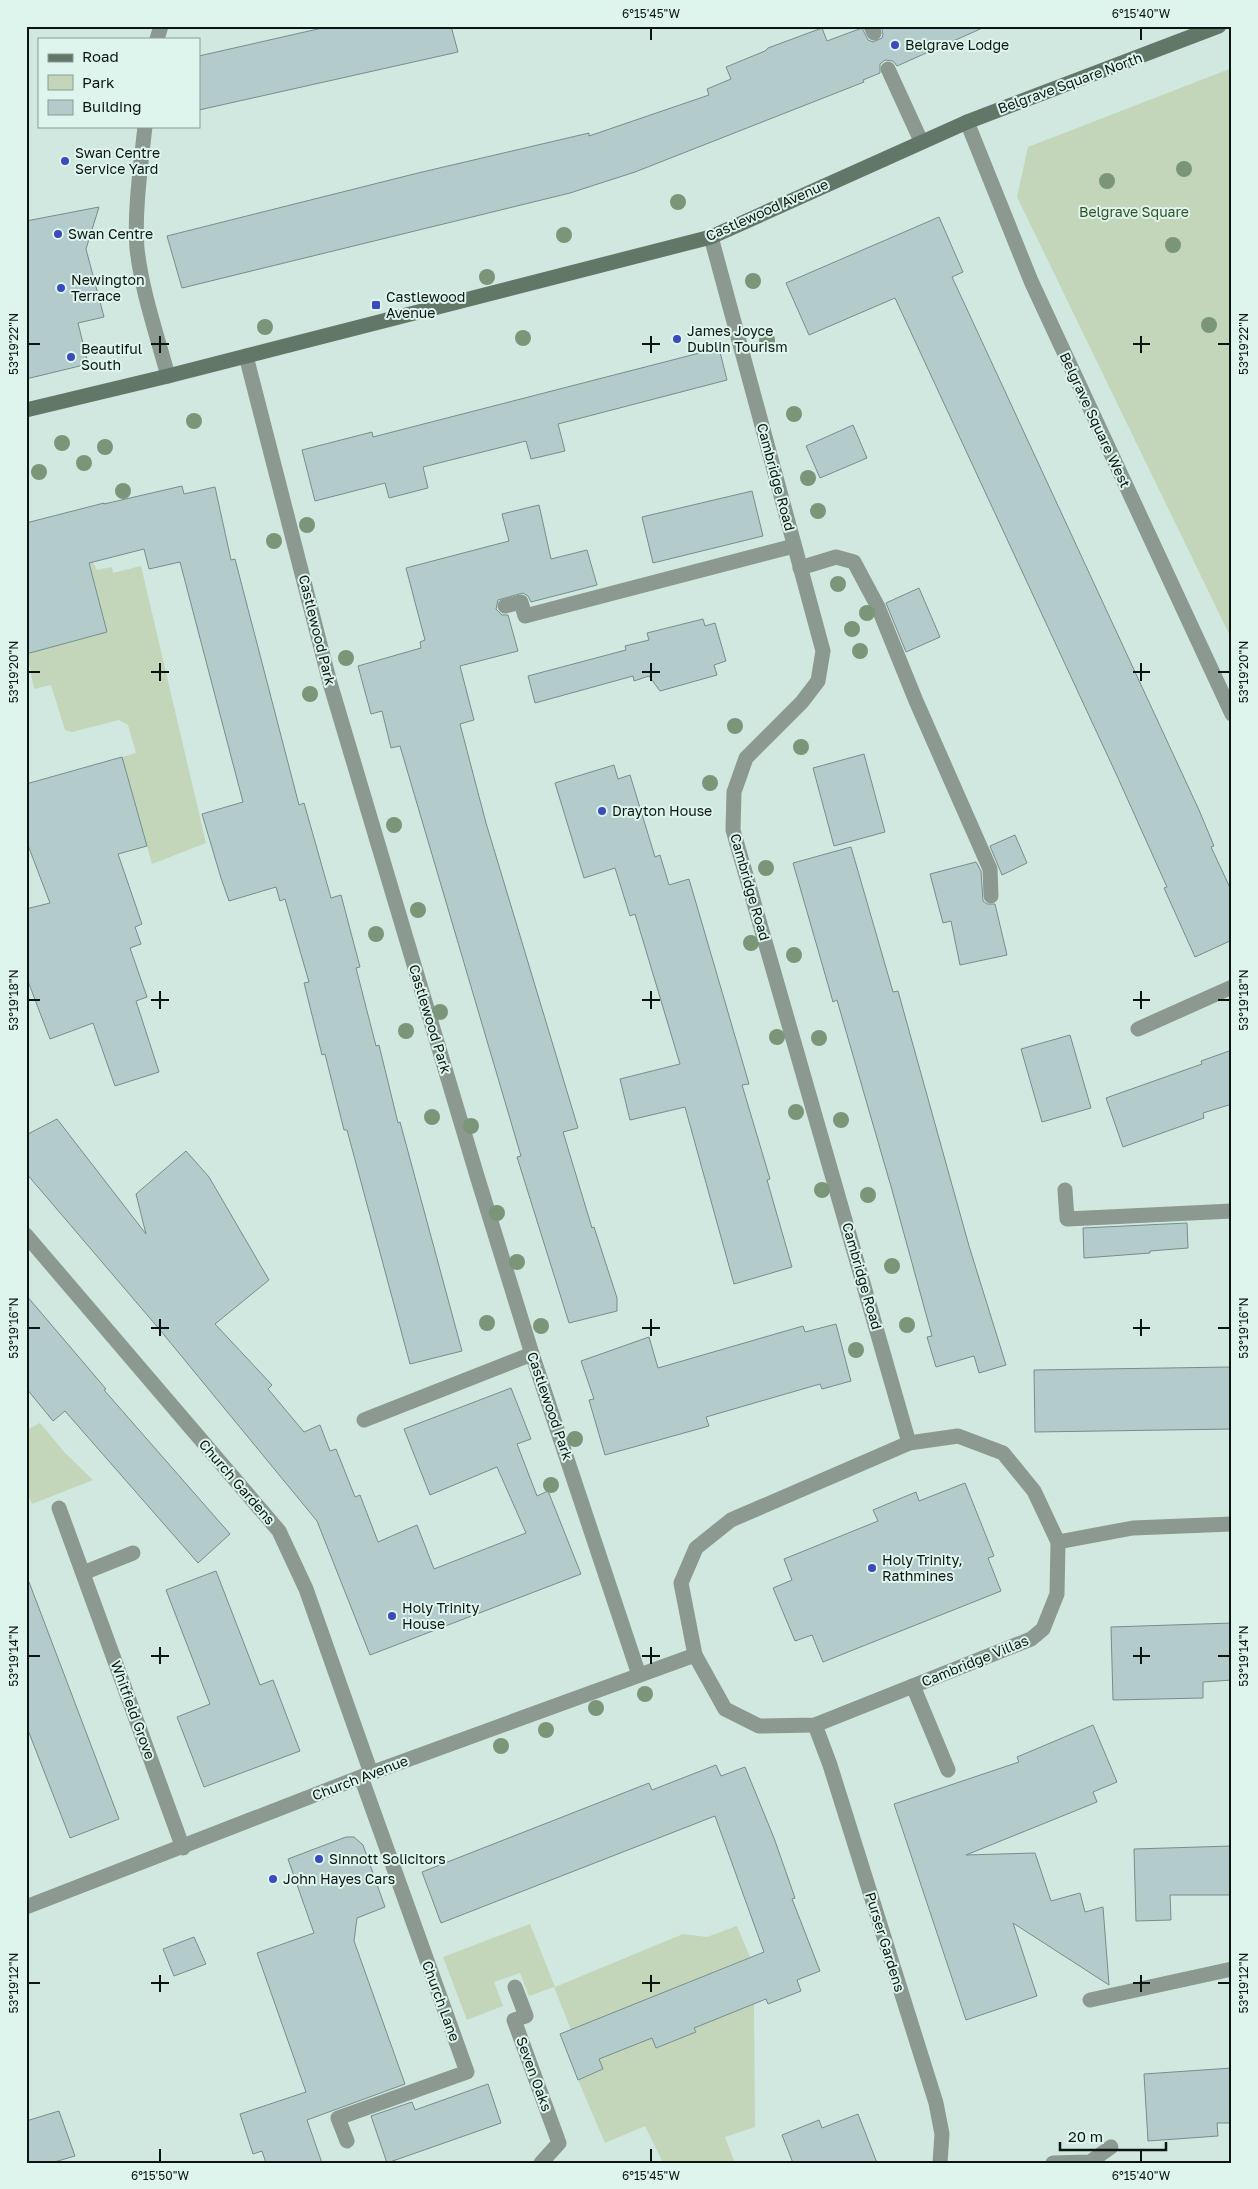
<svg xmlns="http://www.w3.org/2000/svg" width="1258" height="2189" viewBox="0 0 1258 2189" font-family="'Golos Text',sans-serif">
<rect width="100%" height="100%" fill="#d0e8e0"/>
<!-- green -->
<g fill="#c3d6ba">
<path d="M1232,68V640L1017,197L1028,147Z"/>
<path d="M93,562L97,570L112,567L113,573L141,566L206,843L152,864L122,757L136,753L128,725L119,720L72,732L65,730L51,685L34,689L27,654L107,632L89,563Z"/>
<path d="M40,1423L65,1453L93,1480L32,1504L26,1492V1430Z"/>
<path d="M530,1924L555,1987L683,1934L707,1937L737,1926L750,1957L571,2030L554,1987L529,1996L520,1973L494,1982L503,2006L467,2020L443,1957Z"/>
<path d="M754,2003L755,2127L725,2137L735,2163H663L645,2126L605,2143L578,2080L603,2070L599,2059L652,2038L657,2048L696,2032L692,2022Z"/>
</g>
<!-- building -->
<g fill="#b3cccb" stroke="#768d8c">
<path d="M331,26H451L458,52L199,110V56Z"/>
<path d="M881,26H987L897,66L893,61L885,60L880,64V73L863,80L864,82L635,172L570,193L182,288L167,236L418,173L589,133V136L709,95L707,89L731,79L726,67L765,51L768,48L822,28L827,41L862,28L868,40L873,42L882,38L883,34Z"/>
<path d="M99,207L86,249L104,317L78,323L88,364L26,379V221Z"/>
<path d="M939,217L963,272L952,277L1199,810L1214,846L1211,847L1232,892V940L1195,957L1164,888L1167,887L1118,778L895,298L809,335L786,283Z"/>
<path d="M719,348L727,380L558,424L565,451L531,459L526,441L423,467L428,488L389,498L385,483L315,501L302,450L372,432L373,437Z"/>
<path d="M853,425L867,458L820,478L806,446Z"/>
<path d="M182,486L184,494L215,487L231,560L235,559L299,805L304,803L331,898L341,895L360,967L356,968L376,1046L379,1045L398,1123L400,1122L462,1351L410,1364L347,1130H344L325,1054L322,1055L304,983L309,982L285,899L280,901L276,887L229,901L221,878L202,814L243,802L180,562L149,569L144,549L89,563L107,632L26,654V523L104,503V504Z"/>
<path d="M752,491L763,536L653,563L642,517Z"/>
<path d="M539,505L551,559L587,550L597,585L531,602L528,596L523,593L498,600L496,609L502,615H508L518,651L460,666L474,720L460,724L486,823L578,1128L563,1132L592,1228L594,1227L617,1298V1311L569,1323L517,1157L521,1156L400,746L391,748L382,711L371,714L358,666L421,648L420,642L425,640L406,568L509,541L502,514Z"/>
<path d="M919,588L940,637L906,652L886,603Z"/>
<path d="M703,619L705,626L715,623L726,661L714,665L717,675L660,691L649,676L634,681L633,676L535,703L528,676L626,650L625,646L649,640L647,633Z"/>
<path d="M864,754L885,832L834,846L813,768Z"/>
<path d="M122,757L147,846L118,854L142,924L135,927L141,944L130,948L147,997L136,1001L159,1072L115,1086L93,1023L50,1039L26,976V909L50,903L26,840V784Z"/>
<path d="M614,765L618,779L630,775L655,857L660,855L669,885L689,879L749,1084L742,1085L770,1179L767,1180L792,1267L734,1284L685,1107L630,1120L620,1079L680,1064L635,914L630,916L615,868L584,878L555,783Z"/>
<path d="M1015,835L1027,863L1002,875L990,846Z"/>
<path d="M851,847L893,992L898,991L969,1246L1006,1365L979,1373L974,1356L936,1367L927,1337L932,1336L892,1190L837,1000L833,1002L793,863Z"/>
<path d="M976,862L981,871L983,901L987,904H995L1007,955L960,965L951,921L943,923L930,874Z"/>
<path d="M1070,1035L1091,1108L1042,1122L1021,1049Z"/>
<path d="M1232,1050V1104L1203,1113L1204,1118L1123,1147L1106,1098L1202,1064L1201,1061Z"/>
<path d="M57,1119L146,1234L136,1194L186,1151L209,1177L269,1280L215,1324L272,1385L268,1389L304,1432L320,1425L330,1451L336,1449L355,1497L360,1495L378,1542L417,1525L434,1569L526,1533L497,1467L430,1495L404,1429L511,1388L531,1439L517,1444L537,1496L548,1491L581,1574L370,1655L317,1521L160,1330L26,1173V1135Z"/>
<path d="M1187,1223L1188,1248L1150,1251V1253L1084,1258L1083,1228Z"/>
<path d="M26,1295L106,1389L104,1390L230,1534L198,1563L65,1411L53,1421L26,1388Z"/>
<path d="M836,1324L851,1381L822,1389L820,1384L706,1417L709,1426L605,1455L589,1400L594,1399L581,1361L649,1337L658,1368L803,1326L805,1332Z"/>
<path d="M1232,1367V1429L1035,1432L1034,1370Z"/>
<path d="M965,1483L994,1556L988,1558L1001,1591L823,1662L812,1635L795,1641L773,1588L792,1580L784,1559L878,1521L873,1510L916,1492L919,1501Z"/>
<path d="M216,1571L260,1685L273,1680L300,1751L204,1787L177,1717L210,1704L166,1590Z"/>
<path d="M29,1582L119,1819L70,1838L26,1725V1583Z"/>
<path d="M1232,1623V1680L1203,1682V1698L1113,1700L1111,1627Z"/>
<path d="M1093,1725L1117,1782L1093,1792L1097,1802L966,1855L1035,1853L1051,1901L1080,1893L1085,1912L1103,1907L1109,1985L1013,1923L1037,1996L966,2020L894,1804L1019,1762L1017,1757Z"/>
<path d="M716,1765L721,1776L745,1767L774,1838L795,1898L792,1899L820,1971L797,1980L801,1991L768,2004L766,1999L694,2028L696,2032L656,2048L652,2038L599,2059L603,2069L578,2080L560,2034L764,1952L715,1816L441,1923L422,1872L649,1783L652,1790Z"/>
<path d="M346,1837H354L363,1845L385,1907L357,1918L354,1941L405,2084L307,2120L322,2163H266L262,2151L253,2154L240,2114L306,2092L257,1953L314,1933L288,1859Z"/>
<path d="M1232,1846V1895H1170L1171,1920L1136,1921L1134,1849Z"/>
<path d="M194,1937L206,1964L174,1976L163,1949Z"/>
<path d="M1232,2068V2123H1217L1218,2136L1148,2141L1144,2074Z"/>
<path d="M488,2084L501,2123L387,2163L371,2116L412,2102L415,2110Z"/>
<path d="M59,2111L75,2156L51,2163H26V2121Z"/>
<path d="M858,2114L877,2163H793L782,2135L819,2120L822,2128Z"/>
</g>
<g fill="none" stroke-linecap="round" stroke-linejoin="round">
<!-- lane -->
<g stroke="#8c9990" stroke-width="15">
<path d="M871,26L874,33"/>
<path d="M888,69L921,141"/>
<path d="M800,568L836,557L854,562L878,607L916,701L990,869L991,896"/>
<path d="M505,606L521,602L525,616L794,546"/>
<path d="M1065,1190L1067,1219L1232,1211"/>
<path d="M913,1686L948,1770"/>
<path d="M515,1987L526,2016L514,2020L559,2143L541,2163"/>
<path d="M1053,2163L1090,2162L1111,2147"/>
</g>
<!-- street -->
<g stroke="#8c9990" stroke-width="15">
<path d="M157,39L161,26"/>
<path d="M967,122L1031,281L1232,714"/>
<path d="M145,126C141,164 134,212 137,249C142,292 157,335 168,376"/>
<path d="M711,237L823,651L818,681L802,702L746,758L734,792L733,830L909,1443"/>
<path d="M246,356L330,683L477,1176L532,1354L639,1675"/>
<path d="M1138,1029L1232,987"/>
<path d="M26,1235L279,1531L306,1589L371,1773"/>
<path d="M364,1420L532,1354"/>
<path d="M958,1436L1003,1453L1034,1491L1058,1542L1057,1594L1043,1629L1031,1639L815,1725L759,1726L725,1709L695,1655L681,1583L696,1548L731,1520L909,1443Z"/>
<path d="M59,1508L183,1848"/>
<path d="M1058,1542L1133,1528L1232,1524"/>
<path d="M83,1573L133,1553"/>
<path d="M815,1725L830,1765L936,2103L942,2134L940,2163"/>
<path d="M26,1907L371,1773L695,1655"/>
<path d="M1090,2000L1232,1969"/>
<path d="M347,2141L338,2118L467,2072L361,1777"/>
</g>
<!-- secondary -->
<path stroke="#637769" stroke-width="15" d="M26,410L168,376L711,237L967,122L1219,26"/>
</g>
<!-- trees -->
<g fill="#7b9579">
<circle cx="1184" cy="169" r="8"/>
<circle cx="1107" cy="181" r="8"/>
<circle cx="678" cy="202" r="8"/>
<circle cx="564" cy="235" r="8"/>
<circle cx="1173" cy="245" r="8"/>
<circle cx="487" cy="277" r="8"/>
<circle cx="753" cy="281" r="8"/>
<circle cx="1209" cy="325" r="8"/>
<circle cx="265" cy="327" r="8"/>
<circle cx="523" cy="338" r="8"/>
<circle cx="767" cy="340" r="8"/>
<circle cx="794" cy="414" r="8"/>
<circle cx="194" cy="421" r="8"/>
<circle cx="62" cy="443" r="8"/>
<circle cx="105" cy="447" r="8"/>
<circle cx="84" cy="463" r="8"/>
<circle cx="39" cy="472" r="8"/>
<circle cx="808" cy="478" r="8"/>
<circle cx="123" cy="491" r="8"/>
<circle cx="818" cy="511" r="8"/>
<circle cx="307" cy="525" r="8"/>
<circle cx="274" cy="541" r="8"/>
<circle cx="838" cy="584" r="8"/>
<circle cx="867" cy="613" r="8"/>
<circle cx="852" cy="629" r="8"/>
<circle cx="860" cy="651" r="8"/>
<circle cx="346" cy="658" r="8"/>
<circle cx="310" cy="694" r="8"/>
<circle cx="735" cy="726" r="8"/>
<circle cx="801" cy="747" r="8"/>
<circle cx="710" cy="783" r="8"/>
<circle cx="394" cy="825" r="8"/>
<circle cx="766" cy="868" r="8"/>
<circle cx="418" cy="910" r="8"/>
<circle cx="376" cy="934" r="8"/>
<circle cx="751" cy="943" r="8"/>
<circle cx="794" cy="955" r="8"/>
<circle cx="440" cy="1012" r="8"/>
<circle cx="406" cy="1031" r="8"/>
<circle cx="777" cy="1037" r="8"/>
<circle cx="819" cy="1038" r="8"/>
<circle cx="796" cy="1112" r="8"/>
<circle cx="432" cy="1117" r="8"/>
<circle cx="841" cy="1120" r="8"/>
<circle cx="471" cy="1126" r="8"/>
<circle cx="822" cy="1190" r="8"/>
<circle cx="868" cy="1195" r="8"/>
<circle cx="497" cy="1213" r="8"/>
<circle cx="517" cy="1262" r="8"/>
<circle cx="892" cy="1266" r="8"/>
<circle cx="487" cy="1323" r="8"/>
<circle cx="907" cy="1325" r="8"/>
<circle cx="541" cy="1326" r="8"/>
<circle cx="856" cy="1350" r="8"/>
<circle cx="575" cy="1439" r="8"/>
<circle cx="551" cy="1485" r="8"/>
<circle cx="645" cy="1694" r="8"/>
<circle cx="596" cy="1708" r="8"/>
<circle cx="546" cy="1730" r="8"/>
<circle cx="501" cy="1746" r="8"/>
</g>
<!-- ticks -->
<path fill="none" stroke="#0d1513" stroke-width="2" d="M651,28V40M1141,28V40M160,336V353M651,336V353M1141,336V353M28,344H40M151,344H169M642,344H660M1133,344H1150M1218,344H1230M160,663V681M651,663V681M1141,663V681M28,672H40M151,672H169M642,672H660M1133,672H1150M1218,672H1230M160,991V1009M651,991V1009M1141,991V1009M28,1000H40M151,1000H169M642,1000H660M1133,1000H1150M1218,1000H1230M160,1319V1336M651,1319V1336M1141,1319V1336M28,1328H40M151,1328H169M642,1328H660M1133,1328H1150M1218,1328H1230M160,1647V1664M651,1647V1664M1141,1647V1664M28,1656H40M151,1656H169M642,1656H660M1133,1656H1150M1218,1656H1230M160,1975V1992M651,1975V1992M1141,1975V1992M28,1983H40M151,1983H169M642,1983H660M1133,1983H1150M1218,1983H1230M160,2149V2162M651,2149V2162M1141,2149V2162"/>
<!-- markers -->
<g fill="#3b4abd" stroke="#ddf5ed" stroke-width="2">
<circle cx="895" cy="45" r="5"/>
<circle cx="65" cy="161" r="5"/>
<circle cx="58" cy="234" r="5"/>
<circle cx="61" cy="288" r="5"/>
<rect x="371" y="300" width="10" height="10" rx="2.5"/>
<circle cx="677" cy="339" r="5"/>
<circle cx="71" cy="357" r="5"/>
<circle cx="602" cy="811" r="5"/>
<circle cx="872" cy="1568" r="5"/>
<circle cx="392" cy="1616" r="5"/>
<circle cx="319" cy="1859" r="5"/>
<circle cx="273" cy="1879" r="5"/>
</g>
<g text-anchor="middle" stroke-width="4" stroke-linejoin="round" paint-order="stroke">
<!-- poi labels -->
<g font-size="14" fill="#0d1513" stroke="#ddf5ed" text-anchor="start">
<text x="905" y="50">Belgrave Lodge</text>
<text x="75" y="158">Swan Centre<tspan x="75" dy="16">Service Yard</tspan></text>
<text x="68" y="239">Swan Centre</text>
<text x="71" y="285">Newington<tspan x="71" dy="16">Terrace</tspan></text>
<text x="386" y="302">Castlewood<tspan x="386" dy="16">Avenue</tspan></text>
<text x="687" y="336">James Joyce<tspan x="687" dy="16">Dublin Tourism</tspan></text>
<text x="81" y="354">Beautiful<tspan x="81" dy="16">South</tspan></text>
<text x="612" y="816">Drayton House</text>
<text x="882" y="1565">Holy Trinity,<tspan x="882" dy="16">Rathmines</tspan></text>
<text x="402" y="1613">Holy Trinity<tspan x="402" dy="16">House</tspan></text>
<text x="329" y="1864">Sinnott Solicitors</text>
<text x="283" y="1884">John Hayes Cars</text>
</g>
<!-- street labels -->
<g font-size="14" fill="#0d1513" stroke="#ddf5ed">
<text transform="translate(1070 83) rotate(-20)" y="5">Belgrave Square North</text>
<text transform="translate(767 210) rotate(-24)" y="5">Castlewood Avenue</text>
<text transform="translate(1095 420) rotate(65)" y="5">Belgrave Square West</text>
<text transform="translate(776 477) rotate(75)" y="5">Cambridge Road</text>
<text transform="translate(317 630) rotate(76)" y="5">Castlewood Park</text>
<text transform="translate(750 887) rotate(74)" y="5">Cambridge Road</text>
<text transform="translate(430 1019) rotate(73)" y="5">Castlewood Park</text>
<text transform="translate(862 1276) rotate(74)" y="5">Cambridge Road</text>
<text transform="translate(550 1406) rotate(71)" y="5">Castlewood Park</text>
<text transform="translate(237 1482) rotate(49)" y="5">Church Gardens</text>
<text transform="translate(975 1661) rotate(-22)" y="5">Cambridge Villas</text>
<text transform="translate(133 1710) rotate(70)" y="5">Whitfield Grove</text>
<text transform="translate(360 1778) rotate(-21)" y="5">Church Avenue</text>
<text transform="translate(885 1942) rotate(73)" y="5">Purser Gardens</text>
<text transform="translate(441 2001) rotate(70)" y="5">Church Lane</text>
<text transform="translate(534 2074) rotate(70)" y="5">Seven Oaks</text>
</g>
<!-- park labels -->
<g font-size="14" fill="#365125" stroke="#ddf5ed">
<text x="1134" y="217">Belgrave Square</text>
</g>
</g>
<!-- border -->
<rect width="1258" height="2189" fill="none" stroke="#ddf5ed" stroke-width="55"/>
<!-- legend -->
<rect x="38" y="38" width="162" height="90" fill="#ddf5ed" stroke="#8a9b96"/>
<rect x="48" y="54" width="25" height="8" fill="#637769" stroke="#8a9b96"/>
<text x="82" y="62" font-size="15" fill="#0d1513">Road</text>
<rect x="48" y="75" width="25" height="15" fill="#c3d6ba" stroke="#8a9b96"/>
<text x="82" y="88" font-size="15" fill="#0d1513">Park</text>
<rect x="48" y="100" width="25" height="15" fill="#b3cccb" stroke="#8a9b96"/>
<text x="82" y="112" font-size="15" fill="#0d1513">Building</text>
<!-- scale -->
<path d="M1060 2142v8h106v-8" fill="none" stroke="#0d1513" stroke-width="2.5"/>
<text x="1068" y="2142" font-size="15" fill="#0d1513" stroke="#ddf5ed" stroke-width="4" paint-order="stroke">20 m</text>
<rect x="28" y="28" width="1202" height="2134" fill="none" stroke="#0d1513" stroke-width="2"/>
<g font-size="12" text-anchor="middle" fill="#0d1513">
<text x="651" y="18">6°15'45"W</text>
<text x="1141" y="18">6°15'40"W</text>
<text transform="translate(14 344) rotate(-90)" y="4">53°19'22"N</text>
<text transform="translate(1244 344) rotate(-90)" y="4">53°19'22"N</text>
<text transform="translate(14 672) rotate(-90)" y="4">53°19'20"N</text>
<text transform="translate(1244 672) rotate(-90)" y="4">53°19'20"N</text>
<text transform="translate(14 1000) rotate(-90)" y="4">53°19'18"N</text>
<text transform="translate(1244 1000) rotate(-90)" y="4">53°19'18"N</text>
<text transform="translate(14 1328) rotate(-90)" y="4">53°19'16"N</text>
<text transform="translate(1244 1328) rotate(-90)" y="4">53°19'16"N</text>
<text transform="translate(14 1656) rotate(-90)" y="4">53°19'14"N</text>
<text transform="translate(1244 1656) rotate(-90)" y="4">53°19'14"N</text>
<text transform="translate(14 1983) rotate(-90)" y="4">53°19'12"N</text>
<text transform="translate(1244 1983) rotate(-90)" y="4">53°19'12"N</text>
<text x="160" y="2180">6°15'50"W</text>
<text x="651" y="2180">6°15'45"W</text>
<text x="1141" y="2180">6°15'40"W</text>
</g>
</svg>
